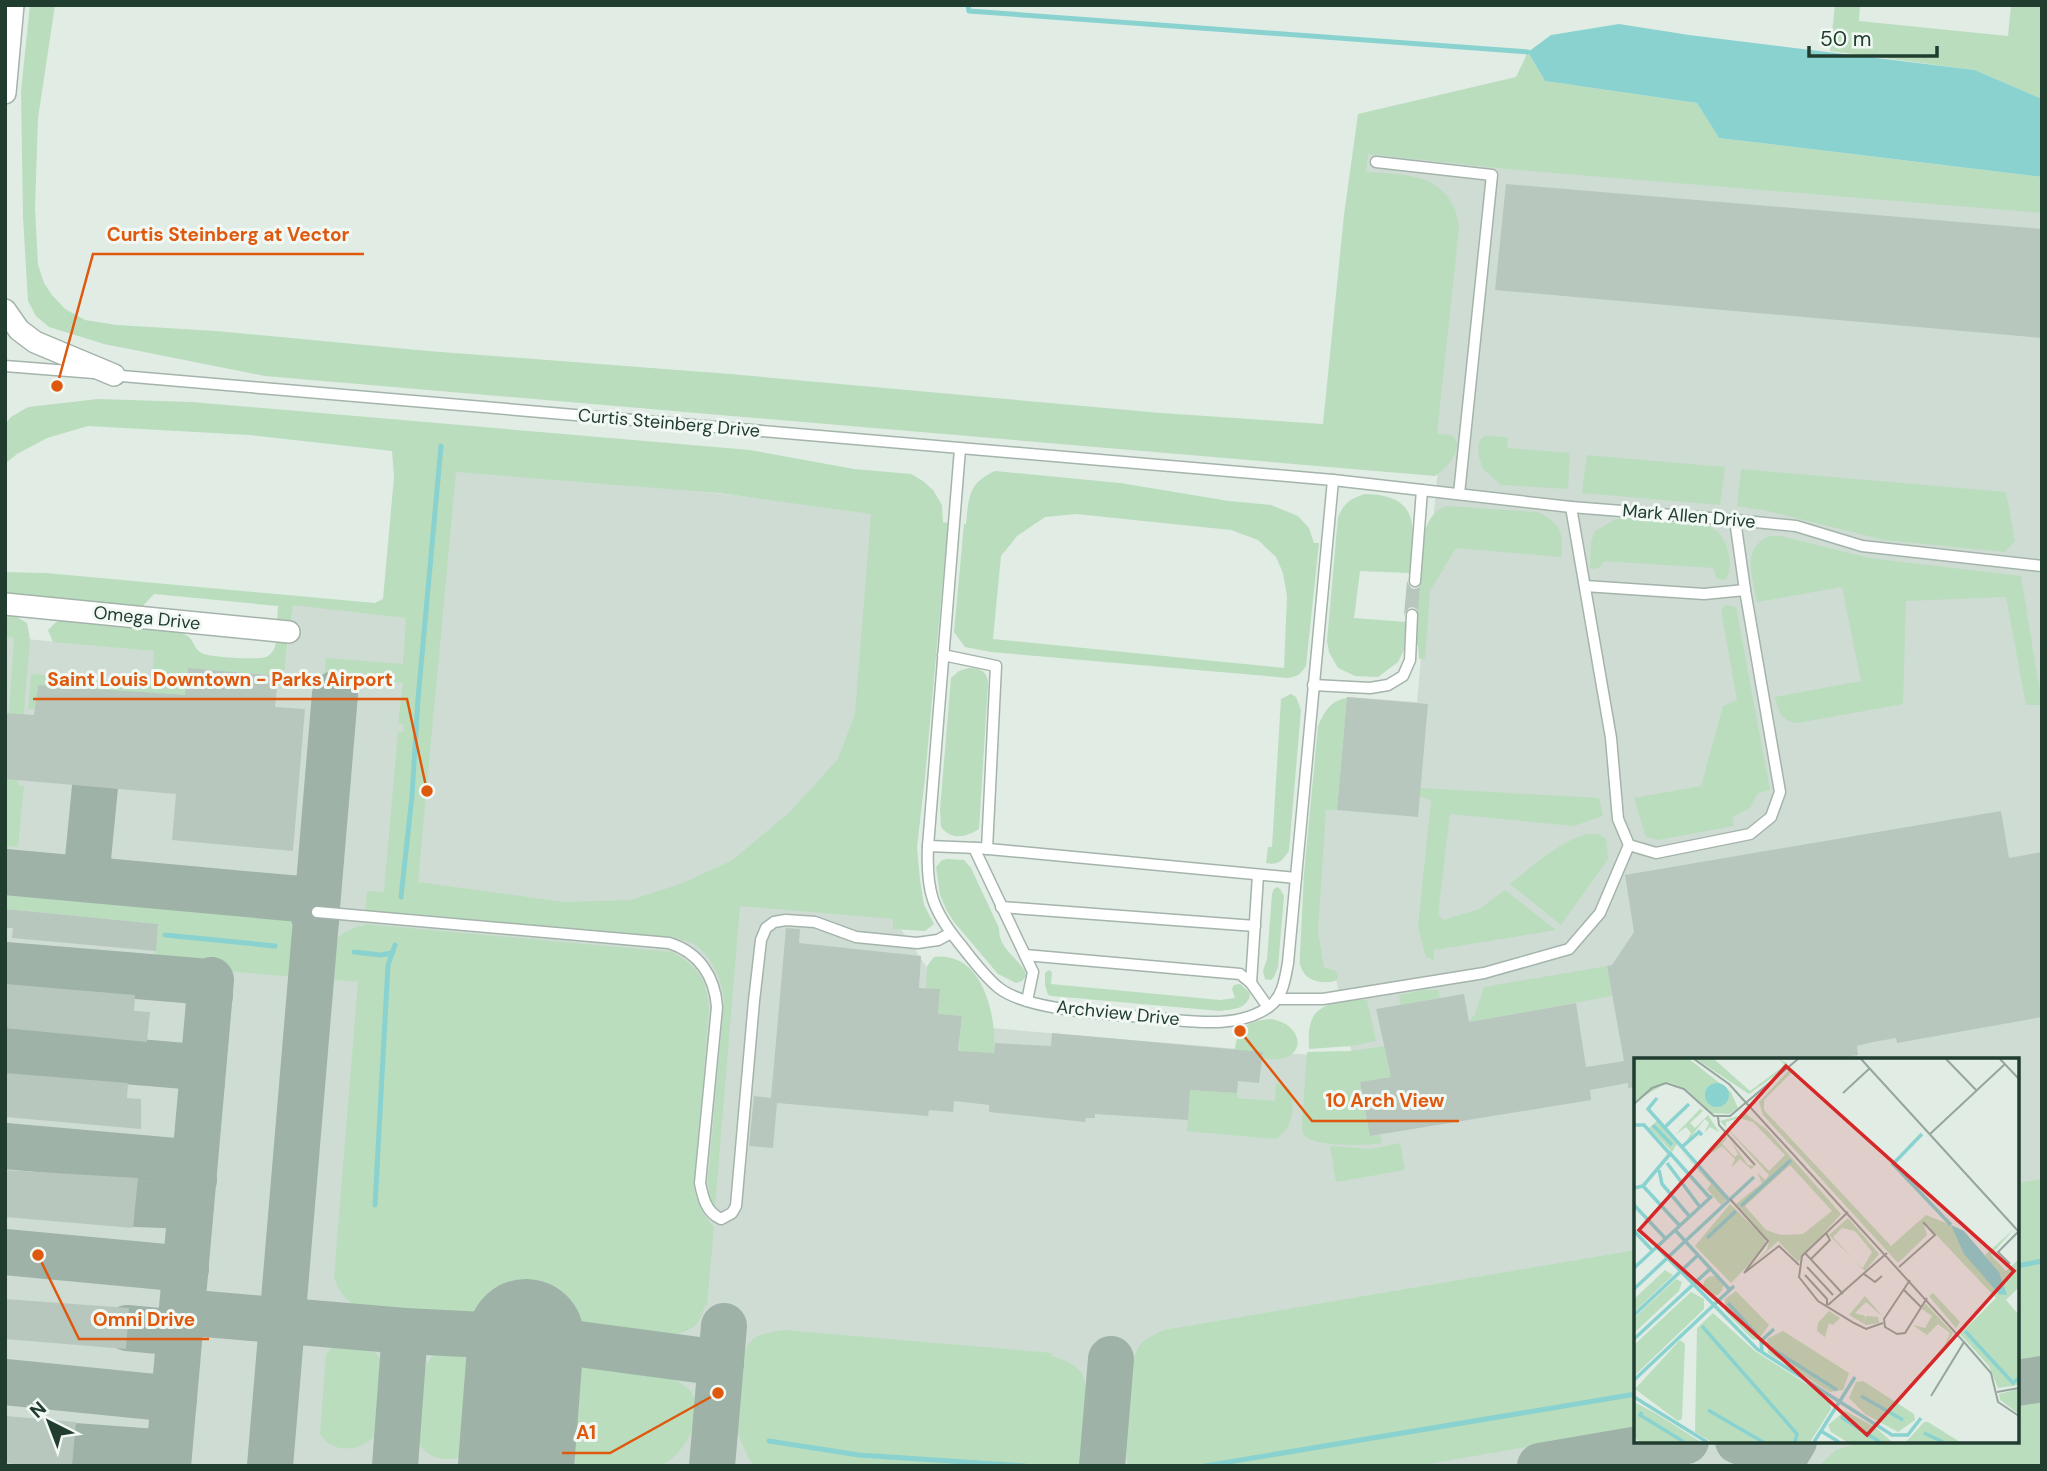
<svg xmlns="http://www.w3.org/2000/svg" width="2047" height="1471" viewBox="0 0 2047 1471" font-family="'DM Sans',sans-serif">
<rect width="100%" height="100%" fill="#e1ece5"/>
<!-- built -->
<path fill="#cfdcd4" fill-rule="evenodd" d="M1363,128L2042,199V1466H5V637L155,651L154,661L285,669L292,604L391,615L404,461L482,467L875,511L894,919L967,1026L1334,1057L1352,1054L1336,979L1314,980L1321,809L1337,810L1347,697L1417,702L1439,456L1331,448ZM1636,1060H2017V1441H1636Z"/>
<!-- green -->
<g fill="#baddbd" fill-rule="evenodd">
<path d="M30,5H55L38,118L35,208L38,265L44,283L52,295L65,309L85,320L117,325L216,331L428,351L730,374L1161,413L1323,424L1344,215L1358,114L1516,77L1528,52L1545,81L1697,103L1719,138L2042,177V213L1507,169L1368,154L1366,172C1399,174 1437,172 1454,207C1457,213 1458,222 1459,228L1437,434L1452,435L1458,444C1454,460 1447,467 1435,476L265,376L104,344L49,327L36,316L28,301L23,217L21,91Z"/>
<path d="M1835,5H1860L1859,21L2008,36L2011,5H2042V99L1975,70L1830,51Z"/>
<path d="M98,399L192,402L750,450L854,469L911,474L923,481L933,490L942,505L943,522L948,523L925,778L917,847L920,880L924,905L934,924L925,931L893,929V919L740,906L715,1207L710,1199L708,1180L724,1001C722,981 714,960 697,946C690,941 678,939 670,937L365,910L367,891L384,892L398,732H403L404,725L398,723L403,683L324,677L326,658L403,664L406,618L293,605L290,626L277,624L278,606L154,594L140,609L5,597V572L46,573L375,603L383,599L394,477L392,451L249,435L88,426L47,438L17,454L5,464V424L11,417L28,407ZM456,472L719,493L871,514L855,714L838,759L789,813L731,861L680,884L631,900L564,902L418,882Z"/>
<path d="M1485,436L1508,437L1507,448L1570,453L1568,489L1501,485L1483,469L1479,457L1478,446L1480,440Z"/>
<path d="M1587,455L1725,467L1720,505L1582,493Z"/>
<path d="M1741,469L2006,492L2015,541L2005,552L1884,540L1768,511L1737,506Z"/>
<path d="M995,471L1120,483L1229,501L1271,505L1298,516L1309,528L1314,543H1319L1306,666C1301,674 1297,677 1288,678L991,652L965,647L954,632L964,524H966C969,497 968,483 995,471ZM1076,514L1231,530L1258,540L1276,557L1283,573L1287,596L1284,668L993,639L1001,556L1017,536L1045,517Z"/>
<path d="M1365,494C1422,495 1414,529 1410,573L1360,571L1354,618L1406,622L1404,650L1398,662L1378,677L1355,676L1338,668L1329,652L1327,641L1338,517C1344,503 1350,499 1365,494Z"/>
<path d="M1446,506L1537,512C1559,521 1565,533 1561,557L1456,548L1430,591L1425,659H1419L1418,646L1414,638L1425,530C1430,518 1434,511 1446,506Z"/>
<path d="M1630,517L1698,522C1705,524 1712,527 1718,532C1728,542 1735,569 1725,580L1717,579L1713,568L1604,561L1600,567L1594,569L1590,568L1591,542L1595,531L1616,519Z"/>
<path d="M1769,536H1781L1869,558L2021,576L2042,705H2026L2006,597L1906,601L1903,704L1798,723C1781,722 1778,710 1775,697L1861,681L1842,587L1757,602C1753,577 1740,550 1769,536Z"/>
<path d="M1725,605L1736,607L1770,790L1758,793L1750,808L1733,817L1734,826L1658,840L1646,837L1634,798L1701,786L1723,706L1737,700L1721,610Z"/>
<path d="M5,615L15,616L27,623L30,639L18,785L24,786L18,847L5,846V772L14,638L5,637Z"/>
<path d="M61,620C97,623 135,623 170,630C176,632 186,633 190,638C195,644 195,651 204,654C212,657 262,661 268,656C275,651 276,644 277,637H288L285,669L278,676L188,668L180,754L38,685L35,709H28L31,674L152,683L154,651L53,642L48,630L56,622Z"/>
<path d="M969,668C981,668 988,672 988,684L979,829C966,837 952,841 941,827L940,810L951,678L959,671Z"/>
<path d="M1291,694L1296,697L1301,710L1289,851C1283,860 1278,866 1266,863L1268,847H1272L1281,699Z"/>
<path d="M1347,698L1337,810H1326L1318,931L1324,968L1335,970L1338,975L1337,980C1325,985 1305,982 1301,967C1299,963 1300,958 1300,954L1304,874L1318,726C1324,712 1331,700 1347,698Z"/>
<path d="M1420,788L1599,798L1603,816L1574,826L1450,814L1438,914L1443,920L1479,909L1505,890L1556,930L1434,950V960L1426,957L1418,927L1431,800L1420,797Z"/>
<path d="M1588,834H1598L1606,838L1608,859L1561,925L1510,884C1533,866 1559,841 1588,834Z"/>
<path d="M948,859L964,860L971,868L999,928C999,949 1015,955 1025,971L1026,976L1022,981L1016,983L998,974L954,922L947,911L940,895L936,867L942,860Z"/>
<path d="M1277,887L1280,889L1284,896L1278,967L1274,977L1271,980L1265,979L1263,971L1267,959L1272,894L1274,889Z"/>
<path d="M5,895L243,915L296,921L298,950L296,977L154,965L158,924L5,909Z"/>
<path d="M364,924L672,952C698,966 707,980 709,1009L694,1189C698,1204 703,1216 714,1227L707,1305H705C698,1331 690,1329 669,1337L361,1309C346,1301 339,1293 334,1277L358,982L326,979L329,952L331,951C335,938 342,932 355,928L356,926H363Z"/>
<path d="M934,957C983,951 997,1016 994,1053L982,1052L980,1078L956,1077L962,1016L938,1014L940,990L926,988L927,966Z"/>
<path d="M1607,966L1612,996L1469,1022L1475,1014L1484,987Z"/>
<path d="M1049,970L1052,972L1051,984L1220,1000L1235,998L1232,989L1234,985L1240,984L1249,992L1250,996C1245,1010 1233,1009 1220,1011L1052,996L1048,995L1045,985V973Z"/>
<path d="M1425,990H1438L1440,998L1400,1005L1399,995Z"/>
<path d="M1367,1000L1376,1041L1351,1046L1309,1049C1309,1041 1308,1033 1310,1026C1314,1001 1346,1000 1367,1000Z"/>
<path d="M1270,1019C1308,1024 1308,1067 1262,1058V1052L1235,1050C1237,1027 1248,1021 1270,1019Z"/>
<path d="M1384,1046L1391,1077L1360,1082L1370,1136L1381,1135L1382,1143C1368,1146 1313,1147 1304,1135C1302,1131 1302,1128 1302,1124L1307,1052L1351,1051Z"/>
<path d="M1276,1083L1289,1088C1297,1104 1292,1131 1275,1139L1187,1131L1190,1090L1237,1093V1098L1275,1101Z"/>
<path d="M1400,1143L1405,1170L1336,1182L1330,1146L1371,1149Z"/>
<path d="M2042,1179V1358L2017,1363V1183Z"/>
<path d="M1636,1250V1428L1417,1466H1128L1125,1442L1123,1441L1130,1371L1132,1370C1133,1358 1137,1344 1148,1338C1153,1335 1159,1333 1164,1330Z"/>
<path d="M784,1330L1052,1353V1356C1076,1364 1086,1369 1086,1396L1089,1397L1082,1466H754L746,1453L737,1431H735C737,1408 736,1354 753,1339C760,1333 775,1332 784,1330Z"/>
<path d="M346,1341C382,1344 388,1367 385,1399C384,1406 385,1414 383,1420C378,1439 360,1451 342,1448C331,1447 325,1442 320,1434L326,1355L334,1344Z"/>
<path d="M459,1350C463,1351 471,1351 475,1353C483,1358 490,1371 491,1380C492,1390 488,1429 484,1438C477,1454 455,1462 438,1458C427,1456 416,1443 414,1432C411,1413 418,1369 433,1356C440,1351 450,1350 459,1350Z"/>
<path d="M583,1368L666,1375V1377C676,1381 687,1384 693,1395C705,1417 683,1456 662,1465C651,1469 595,1466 579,1466C563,1458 554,1447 548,1430H546C548,1406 546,1382 573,1372C576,1370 580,1369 583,1368Z"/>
<path d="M2042,1398V1466H1819L1836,1450L1865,1441H2017V1402Z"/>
</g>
<!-- water -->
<path fill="#89d2d0" d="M1619,24L1689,35L1975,70L2042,99V177L1719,138L1697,103L1545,81L1528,52L1551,35Z"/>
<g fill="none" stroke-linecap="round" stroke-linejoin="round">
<!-- stream -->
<g stroke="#89d2d0" stroke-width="5">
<path d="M968,5L969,11L1528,52"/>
<path d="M401,897L412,796L418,699L441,446"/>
<path d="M165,935L275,946"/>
<path d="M354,952L381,955L392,953"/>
<path d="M375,1205L388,965L395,945"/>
<path d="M2017,1266L2042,1261"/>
<path d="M769,1441L859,1455L1025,1466"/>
<path d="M1205,1466L1636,1394"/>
<path d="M2040,1466L2042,1465"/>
</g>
<!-- taxiway -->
<g stroke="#9eb2a8" stroke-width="46">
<path d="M5,872L300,899L310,907L316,920"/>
<path d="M86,879L95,787"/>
<path d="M5,965L197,981L204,984L210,995"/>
<path d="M5,1051L185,1066L197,1073L202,1082"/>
<path d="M5,1146L175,1161C185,1165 189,1171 194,1180"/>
<path d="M136,1204L191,1206"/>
<path d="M5,1252L186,1269"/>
<path d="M182,1312L405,1331L526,1337L721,1363"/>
<path d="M127,1328L180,1333"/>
<path d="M5,1382L174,1399"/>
<path d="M2017,1383L2042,1379"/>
<path d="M1738,1441L1748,1445L1766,1466"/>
<path d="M74,1446L169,1453"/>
<path d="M168,1466L211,980"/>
<path d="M270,1466L335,694"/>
<path d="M395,1466L405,1331"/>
<path d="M712,1466L724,1326"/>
<path d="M1102,1466L1111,1359"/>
<path d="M1540,1466L1686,1441"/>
<path d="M1779,1466L1794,1441"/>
</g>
<!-- runway -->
<path stroke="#9eb2a8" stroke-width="116" d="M516,1466L526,1337"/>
</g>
<!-- building -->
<g fill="#b7c7be">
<path d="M1506,184L2042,229V338L1495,290Z"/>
<path d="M1407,581L1411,588L1415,589L1420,587L1418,610L1413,607L1409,608L1404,615Z"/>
<path d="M188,668L278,676L275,707L305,709L293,851L172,840L176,794L5,779V713L34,715L38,685L185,695Z"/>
<path d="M1347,697L1428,704L1418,817L1337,810Z"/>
<path d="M2001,811L2009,858L2042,852V1017L1897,1043L1896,1038L1873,1042L1857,1046L1858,1055L1827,1060H1636V1087L1628,1088V1083L1590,1090L1591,1100L1370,1136L1360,1082L1391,1077L1376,1009L1464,994L1469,1022L1576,1003L1586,1067L1624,1061L1607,966L1612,965L1634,932L1625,875Z"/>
<path d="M5,909L158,924L156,951L12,938L13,928H5Z"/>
<path d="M786,928L800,929L799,943L921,956L919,988L940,989L938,1014L962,1016L958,1051L994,1053L995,1043L1051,1046L1052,1033L1263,1052L1259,1083L1238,1081L1237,1093L1190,1090L1188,1120L1095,1114V1118H1086L1085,1122L989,1112V1105L954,1101L953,1112L929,1110L928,1116L777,1103L773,1148L749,1146L754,1096L771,1098Z"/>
<path d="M5,984L135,995L134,1011L150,1012L147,1042L5,1028Z"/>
<path d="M5,1073L128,1083L127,1098L141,1099V1129L5,1117Z"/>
<path d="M5,1170L138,1178L133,1228L5,1217Z"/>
<path d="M5,1299L129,1308L126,1349L5,1339Z"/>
<path d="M5,1416L76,1422L72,1466H34L5,1463Z"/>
</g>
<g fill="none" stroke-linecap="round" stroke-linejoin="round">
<!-- service casing -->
<g stroke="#a4b4ab" stroke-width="13">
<g id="service">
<path d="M1376,162L1492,175L1459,494"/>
<path d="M5,366L94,373"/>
<path d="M110,375L1333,480L1571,507L1735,520L1796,526L1862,546L2042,566"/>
<path d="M960,449L928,846C926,890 932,910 960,944C972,959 984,976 999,988C1030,1012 1115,1014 1155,1018C1191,1021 1238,1030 1270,1006C1283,996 1285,979 1288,963L1333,480"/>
<path d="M1571,507L1611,738L1618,819L1629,845L1656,853L1750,834L1771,817L1780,792L1745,590L1735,520"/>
<path d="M1415,581L1422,490"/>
<path d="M1585,586L1704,594L1745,590"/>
<path d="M943,655L996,666L987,849"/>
<path d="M1313,685L1370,688L1388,685L1403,676L1410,660L1412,615"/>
<path d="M928,846L978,848L1296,878"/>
<path d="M974,848L1033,972L1027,1001"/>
<path d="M1001,907L1255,926"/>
<path d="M317,912L669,943C699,952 715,977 717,1007L700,1183C703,1198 706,1212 721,1219L732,1213L736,1206L754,1001L761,940L766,928L774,922L786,920L815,922L856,937L917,943L938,940L951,933"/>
<path d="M1025,955L1240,974L1251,983L1268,1007"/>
<path d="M1251,983L1258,875"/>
<path d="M1277,999H1323L1484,973L1569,949L1600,913L1629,845"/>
</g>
</g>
<!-- minor casing -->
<g stroke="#a4b4ab" stroke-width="24">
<path id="minor" d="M5,604L289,632"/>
</g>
<!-- tertiary casing -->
<g stroke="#a4b4ab" stroke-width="24">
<g id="tertiary">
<path d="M5,93L13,5"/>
<path d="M5,310L19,330L35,342L114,375"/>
</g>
</g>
<!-- service -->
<use href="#service" stroke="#fff" stroke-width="10"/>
<!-- minor -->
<use href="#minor" stroke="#fff" stroke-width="21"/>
<!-- tertiary -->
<use href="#tertiary" stroke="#fff" stroke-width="21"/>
</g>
<g text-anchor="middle" stroke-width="6" stroke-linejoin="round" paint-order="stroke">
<!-- street labels -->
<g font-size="18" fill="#213d30" stroke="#f2f8f4">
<text transform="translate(669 423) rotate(5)" y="6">Curtis Steinberg Drive</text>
<text transform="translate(1689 516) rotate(5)" y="6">Mark Allen Drive</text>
<text transform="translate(147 618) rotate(6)" y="6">Omega Drive</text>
<text transform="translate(1118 1013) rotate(6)" y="6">Archview Drive</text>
</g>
</g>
<!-- overview -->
<g transform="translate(1634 1058)">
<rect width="385" height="385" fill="#e1ece5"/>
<path d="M0,1H55L97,34L104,50L95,56L78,55L51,30L34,24L0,44ZM62,1H80L116,33L147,10L150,6L145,1L153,5L146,14L115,36ZM157,10L159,13L130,42V52L257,188L292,157L317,167L331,190L365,214L351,197L380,171L357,197L372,213L385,201V229L372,242L385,257V327L364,330L355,308L326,276L362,240L289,163L293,177L264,205L129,57L125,44ZM66,51L69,53L56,65L61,70L74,57L85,74L76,69L70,75L75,65L71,61L51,86L57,75L52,69L41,77ZM112,56L133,72L207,156L164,204L144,183L111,214L133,192L135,183L102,146L128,125L123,114L131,122L135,117L86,63ZM105,60L119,64L151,97L135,113L92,69V64ZM156,107L198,153L169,176L147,177L132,172L111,148ZM23,63L43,86L38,94L15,70ZM88,74L93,80L88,86L101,99L104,96L97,83L114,107L121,108L117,111L106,101L97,110L101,101L88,88L67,102L90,81ZM46,92L93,140L87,147L73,131L77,126ZM96,146L132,181L130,191L97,225L61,188ZM214,160L245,196L231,213L195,177ZM208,170L221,173L238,194L228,211L199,179ZM31,212L39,217L0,254V241ZM69 228a10 10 0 1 1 20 0a10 10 0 1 1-20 0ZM42,221L48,224L45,233L0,275V260ZM102,233L135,267L124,282L118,281L91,253V241ZM57,234L70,241V251L0,318V287ZM299,235L326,264L322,270L295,238ZM231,238L249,259L232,244L221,255L231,258L232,264V258L244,259L245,265L232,267L215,257ZM291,245L319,275L309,291L316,275L304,266L293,277L279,267L291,270L298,258L288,251ZM195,253L206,260L199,267L195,265L191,279L183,273L184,265ZM79,255L121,293L196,341L197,351L176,384H78L61,374L63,270ZM149,273L215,315L209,332L196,334L134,295L133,281ZM46,282L51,286L48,361L44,363L1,331ZM229,323L280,356L281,362L264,374L231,356L215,340L222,324ZM385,331V356L366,342L365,336ZM0,344L21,355L67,384H7L0,380ZM211,353L241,369L258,384H213L197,374L194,367ZM290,364H294L326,384H272Z" fill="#baddbd" fill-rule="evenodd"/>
<path d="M71 37a12 12 0 1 1 24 0a12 12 0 1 1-24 0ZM317,167L330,173L365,214L373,237L365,236L330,196Z" fill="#89d2d0"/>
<path fill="none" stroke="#89d2d0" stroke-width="3.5" d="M23,40L14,51L95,142M0,67H10L36,96L9,128M19,67L38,87M31,69L55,46M288,76L259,106L317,167M49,88L65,74L68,77M35,94L76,140M33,105L66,149M25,112L28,126L56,159M0,130L9,128L46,168M0,147L32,181M107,148L157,102M41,172L96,232M0,173L19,193M73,180L102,153M23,189L123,291L258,377H274M0,210L78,138M0,231L120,119M94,245L122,276M0,257L64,197M68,268L163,376L161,384M331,273L379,325L385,320M0,281L77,210M137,290L203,332M128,294L127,283L140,271M0,322L100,228M227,338L269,362M0,339L73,384M74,352L129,384M8,354L6,357L50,384M207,359L246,384M187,373L205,384M290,375L309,384M273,378L287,360M180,384L221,319"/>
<path fill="none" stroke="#94a69d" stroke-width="2" d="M60,1L95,26L330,284L297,338M227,1L385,174M312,1L343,33M366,1L385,21M209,35L236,10M0,46L18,30L32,25L50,31L80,58H96L164,1M84,59L85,67L121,107M296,76L371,6M96,141L134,183L110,215M214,154L168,198L165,219L184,243L220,265L232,271L249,265M171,195L209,236M177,201L196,182L192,175M376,206L364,194L385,173M173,209L199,237M265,209L301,177L289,164M110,215L145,188L165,207M230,216L241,224L248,218M171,217L193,241V247M276,222L250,261L251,269L263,276L271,275L293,240M270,232L287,249M194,247L253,195M330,284L357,315L364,344L385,358M363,334L385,330"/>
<path fill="#d62828" fill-opacity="0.15" stroke="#d62828" stroke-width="3.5" d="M152,8L380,213L233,377L5,172Z"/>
<rect width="385" height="385" fill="none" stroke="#213d30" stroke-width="3.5"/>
</g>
<!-- callouts -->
<path fill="none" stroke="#de580e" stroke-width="2.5" d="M57 386L93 254H364M427 791L407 699H33M1240 1031L1312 1121H1459M38 1255L79 1339H209M718 1393L610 1453H562"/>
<g fill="#de580e" stroke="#f2f8f4" stroke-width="2.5">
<circle cx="57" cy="386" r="7"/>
<circle cx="427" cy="791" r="7"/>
<circle cx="1240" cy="1031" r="7"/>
<circle cx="38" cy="1255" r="7"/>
<circle cx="718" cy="1393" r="7"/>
</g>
<g font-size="19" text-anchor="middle" font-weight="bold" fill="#de580e" stroke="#f2f8f4" stroke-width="6" stroke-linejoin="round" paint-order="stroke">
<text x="228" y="241">Curtis Steinberg at Vector</text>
<text x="220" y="686">Saint Louis Downtown - Parks Airport</text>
<text x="1385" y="1107">10 Arch View</text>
<text x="144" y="1326">Omni Drive</text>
<text x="586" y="1439">A1</text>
</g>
<!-- border -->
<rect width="2047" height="1471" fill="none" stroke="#213d30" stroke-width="14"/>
<!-- north arrow -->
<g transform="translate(49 1422) rotate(318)" stroke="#f2f8f4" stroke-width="5" paint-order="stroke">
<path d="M0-5L12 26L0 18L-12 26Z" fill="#213d30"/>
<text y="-10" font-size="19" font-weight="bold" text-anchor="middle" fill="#213d30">N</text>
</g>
<!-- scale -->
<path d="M1809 46v10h128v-10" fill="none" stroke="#213d30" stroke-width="3.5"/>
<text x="1820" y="46" font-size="21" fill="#213d30" stroke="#f2f8f4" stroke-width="5" paint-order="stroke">50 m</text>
</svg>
